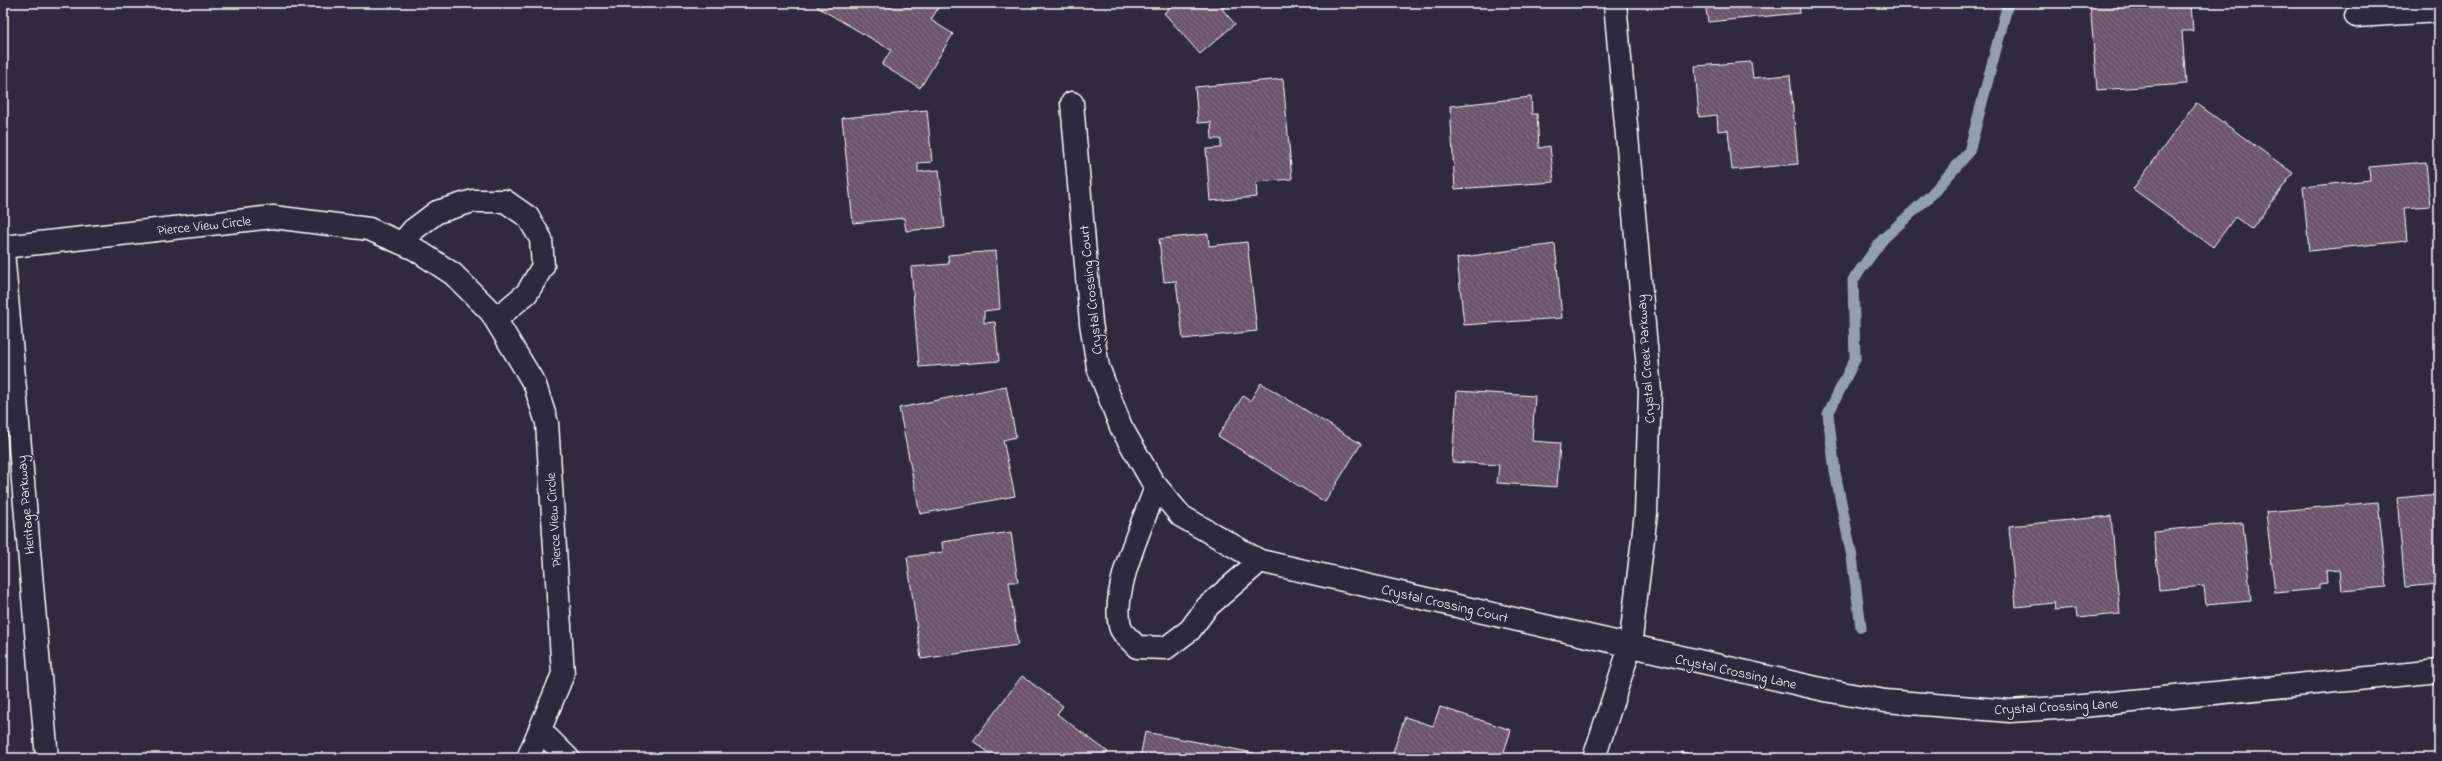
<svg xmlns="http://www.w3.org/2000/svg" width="2442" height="761" viewBox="0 0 2442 761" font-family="'Indie Flower',sans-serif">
<defs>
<pattern id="building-back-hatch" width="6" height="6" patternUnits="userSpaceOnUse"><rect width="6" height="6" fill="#6c566d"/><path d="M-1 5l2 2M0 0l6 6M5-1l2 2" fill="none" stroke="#826f83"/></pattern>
</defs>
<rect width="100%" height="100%" fill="#2f2a3d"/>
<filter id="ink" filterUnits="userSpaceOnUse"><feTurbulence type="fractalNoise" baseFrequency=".025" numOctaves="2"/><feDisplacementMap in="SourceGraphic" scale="8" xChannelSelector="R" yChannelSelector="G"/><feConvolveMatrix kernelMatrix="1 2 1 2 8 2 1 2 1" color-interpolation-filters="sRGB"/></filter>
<g filter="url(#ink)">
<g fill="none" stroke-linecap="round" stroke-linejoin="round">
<!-- stream -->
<path stroke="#949fae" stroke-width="11" d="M1861,627L1852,557L1835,472L1828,414L1855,359L1853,280L1883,239L1931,195L1969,152L2008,3"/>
</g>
<!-- building -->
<g fill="url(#building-back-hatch)" stroke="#fff">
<path d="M820,3H941L931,20L953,34L920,88L882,65L891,50L817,7Z"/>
<path d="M1175,3H1229L1222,9L1235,24L1200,54L1164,13Z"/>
<path d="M1705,3H1799L1800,13L1708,22Z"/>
<path d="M2090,3H2191L2193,31H2182L2186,84L2097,90Z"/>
<path d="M1751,62L1753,78L1790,75L1798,164L1732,170L1728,130L1718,131L1717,115L1699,117L1695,66Z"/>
<path d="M1283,79L1292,179L1256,182L1257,197L1210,201L1206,149L1221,148V139H1212L1211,122L1198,123L1195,87Z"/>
<path d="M1531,97L1532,114H1537L1539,148L1550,146L1554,182L1455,189L1450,106Z"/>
<path d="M2196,103L2293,173L2252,229L2235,217L2213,247L2133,189Z"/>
<path d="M927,110L932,162L918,163V172L939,170L945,227L906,231L904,218L853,223L842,118Z"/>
<path d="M2426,162L2430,206L2404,208L2407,241L2309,251L2303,187L2370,180L2369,167Z"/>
<path d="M1208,234L1209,246L1247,242L1257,331L1183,339L1176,281L1164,282L1159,239Z"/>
<path d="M1555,244L1562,318L1464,325L1457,258Z"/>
<path d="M996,251L1000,309L984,311V323L995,322L999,361L919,367L911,267L949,264L948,255Z"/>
<path d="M1261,383L1361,444L1325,502L1218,436L1243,396L1250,401Z"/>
<path d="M1006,386L1016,437L1003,440L1015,496L920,514L899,408Z"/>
<path d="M1457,391L1535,396L1532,441L1560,443L1557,487L1497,483L1499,465L1452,462Z"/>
<path d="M2439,494V584L2405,587L2397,498Z"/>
<path d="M2378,502L2387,587L2342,591L2340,570L2326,571L2327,583L2319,584V589L2275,593L2266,512Z"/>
<path d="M2111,516L2120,614L2077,618L2076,608L2055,610L2054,603L2016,607L2009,526Z"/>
<path d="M2243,523L2251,601L2206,605L2204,586L2159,590L2154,531Z"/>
<path d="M1011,532L1018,582H1009L1018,645L921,659L907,557L943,552L942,542Z"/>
<path d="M1022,676L1063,706L1057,714L1108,752L1103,758H996L973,741Z"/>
<path d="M1440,707L1511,730L1502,758H1391L1405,717L1433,726Z"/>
<path d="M1145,732L1254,753L1253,758H1140Z"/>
<path d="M1682,752L1701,758H1681Z"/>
</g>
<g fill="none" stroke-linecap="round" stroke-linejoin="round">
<!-- minor casing -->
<g stroke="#fff" stroke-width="25">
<g id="minor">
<path d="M2356,16L2439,11"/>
<path d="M1072,103L1091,323L1098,367L1121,427L1152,481L1181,516L1260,561L1825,690L1885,701L2010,711L2072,707L2439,671"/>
<path d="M402,243L413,230L437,212L473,201H505L528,217L541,239L543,266L527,293L496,319"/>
<path d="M3,247L273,217L369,229L415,249L453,274L491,312L535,385L547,423L563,674L528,758"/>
<path d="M3,251L47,758"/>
<path d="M1156,487C1143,524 1111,588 1120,626C1121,633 1133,642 1137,647L1166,648L1190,630L1207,607L1260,561"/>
<path d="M540,730L568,758"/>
<path d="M1594,758L1630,647L1646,513L1650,391L1615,3"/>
</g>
</g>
<!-- minor -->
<use href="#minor" stroke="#2f2a3d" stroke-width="22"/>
</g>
</g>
<g text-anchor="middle" stroke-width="3" stroke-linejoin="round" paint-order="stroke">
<!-- street labels -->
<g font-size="14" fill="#fff" stroke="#2f2a3d">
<text transform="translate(204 225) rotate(-6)" y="5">Pierce View Circle</text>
<text transform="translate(1090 290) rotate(-96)" y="5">Crystal Crossing Court</text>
<text transform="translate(1645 359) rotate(-94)" y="5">Crystal Creek Parkway</text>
<text transform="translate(25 505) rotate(-95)" y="5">Heritage Parkway</text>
<text transform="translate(553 520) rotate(-94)" y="5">Pierce View Circle</text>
<text transform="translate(1445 603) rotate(13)" y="5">Crystal Crossing Court</text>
<text transform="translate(1736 671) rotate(12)" y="5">Crystal Crossing Lane</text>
<text transform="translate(2056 706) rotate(-3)" y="5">Crystal Crossing Lane</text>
</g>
</g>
<!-- margin -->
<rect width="2442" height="761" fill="none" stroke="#2f2a3d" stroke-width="16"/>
<rect x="8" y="8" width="2426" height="745" fill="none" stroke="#fff" stroke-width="1.5" filter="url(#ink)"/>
</svg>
